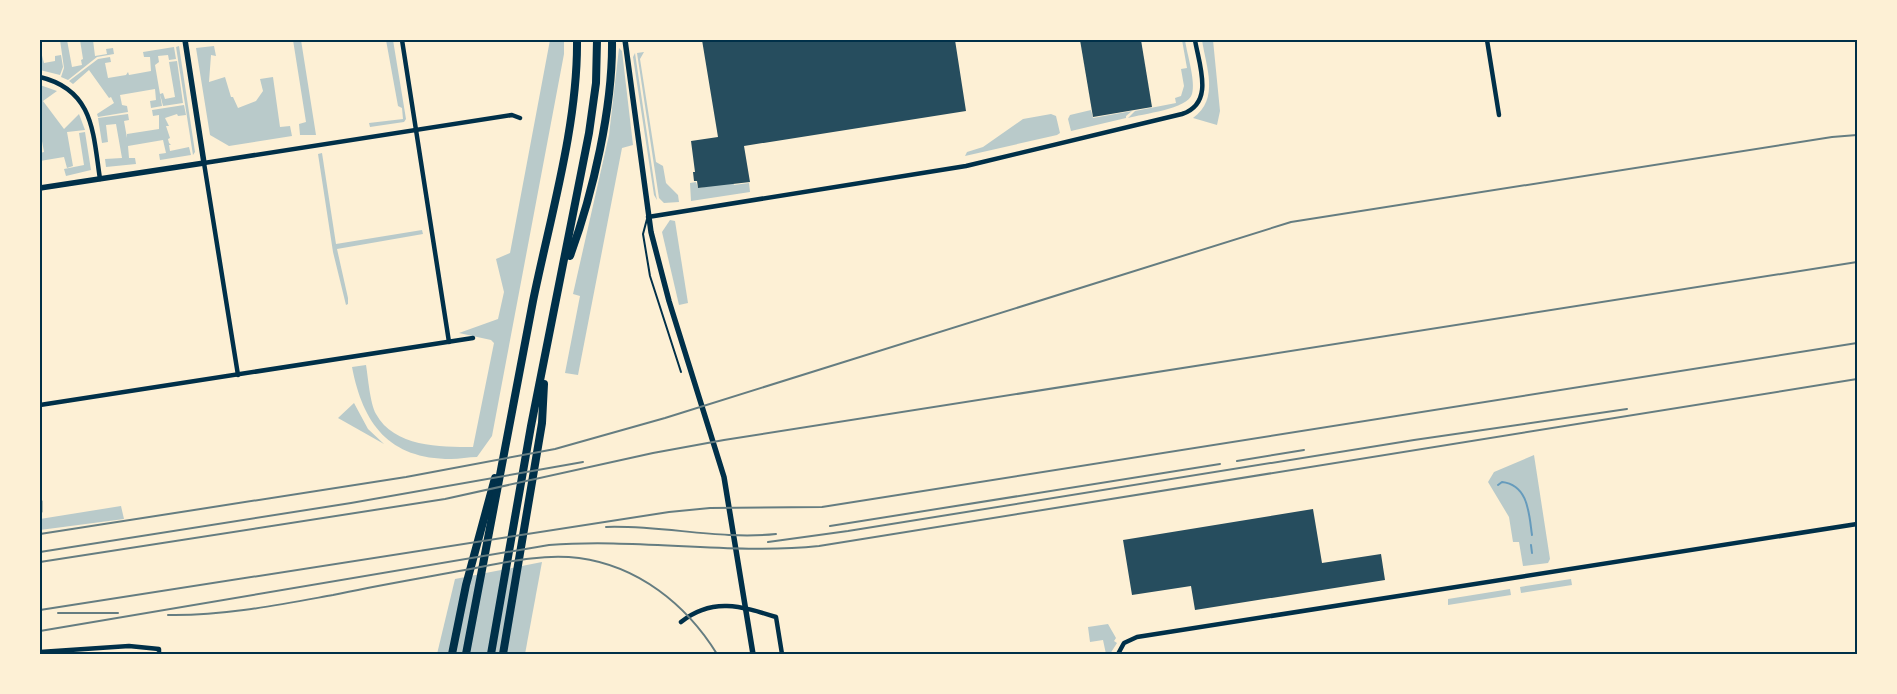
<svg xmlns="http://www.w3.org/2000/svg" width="1897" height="694" viewBox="0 0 1897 694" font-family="'Titillium Web',sans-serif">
<rect width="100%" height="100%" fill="#fdf0d5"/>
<!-- green -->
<g fill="#b9caca">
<path d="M60,40H67L72,67L82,65L81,60L83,59L80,40H93L95,56L107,54L106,49L113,48L114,54L97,57L68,80L61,77L64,68Z"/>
<path d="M293,40H301L316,135H300L299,124L306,122Z"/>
<path d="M386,40H393L406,119L404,122L370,127L369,123L403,119L402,108L398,106Z"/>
<path d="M550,40H564V54L492,436L477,457C469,457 459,459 451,459C389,459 363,424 352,367L366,365C368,377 370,403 376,414C394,447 440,447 473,447L494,343L491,340L459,333L498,319L504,292L496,259L510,253Z"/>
<path d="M1182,40H1185C1187,54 1196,82 1192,94C1188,109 1142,114 1128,118L1135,111L1176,103L1175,98L1181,96L1184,86L1181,69L1187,68Z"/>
<path d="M1202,40H1213L1220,111L1217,125L1193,118C1220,99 1206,67 1202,40Z"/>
<path d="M179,46L195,152L193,155L176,47Z"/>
<path d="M214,46L216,56L211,55L209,82L225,77L231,97H233L238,108L256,101L263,91L260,79L273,77L280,127L290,126L292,136L229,146L210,135L196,48Z"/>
<path d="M174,47L176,59L169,60L168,55L158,56L159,62L155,65L160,94L163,93L165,99L175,97L169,62L177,61L183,103L163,106L160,94L162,106L151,108L150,101L156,100L155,89L120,95L122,105L127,106L128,112L98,117L97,114L114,103L111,97L109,98L89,70L73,84L69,81L98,59L110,57L111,62L105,63L108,78L126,75L128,72L129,75L151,71L150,57H144L143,52Z"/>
<path d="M40,48L44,63L55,61V56L61,55L63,67L60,75L40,70Z"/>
<path d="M619,48L622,51L633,145L622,148L578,375L565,373L580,296L573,294L609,135Z"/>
<path d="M644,52L640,59L656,162L663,166L666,183L678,195L679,202L664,203L659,198L637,53Z"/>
<path d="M635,53L656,195L657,200L654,195L633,57Z"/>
<path d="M40,85L57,91L43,101L64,129L79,114L85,130L67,132L73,166L67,168L64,157L40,161V153L44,152L40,130Z"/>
<path d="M184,105L186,115L178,116L177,114L165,118L169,126H166L170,138L168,139L169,143L171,145H169L170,151L189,147L191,155L160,160L159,154L166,153L163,140L128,146L129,158H135L136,164L106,167L105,159L122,158L116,124L106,125L108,142L102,143L98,118L128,114L129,120L124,121L127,138V134L159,129V115L153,116L152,110Z"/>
<path d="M1091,110L1093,118L1132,111L1126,116V118L1071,131L1068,119L1070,115Z"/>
<path d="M1051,114L1056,116L1060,133L1057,135L965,156L967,152L983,147L1023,119Z"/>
<path d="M85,132L91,170L66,176L64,169L84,165L79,133Z"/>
<path d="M322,153L336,244L422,230L423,234L337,249L348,298V304L346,305L333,252L318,154Z"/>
<path d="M696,182L698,188L733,182L734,185L749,183L750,192L691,201L690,183Z"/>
<path d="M670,220L675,221L688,303L679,305L662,232Z"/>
<path d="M354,403L368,429L384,444L338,418Z"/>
<path d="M1534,455L1550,559L1548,563L1523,566L1519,542H1513L1509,517L1488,482L1494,472Z"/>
<path d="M121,506L124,519L40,530V519Z"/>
<path d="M542,562L525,654H437L455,579Z"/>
<path d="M1571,579L1572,585L1521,593L1520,587Z"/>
<path d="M1510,589L1511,595L1448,605V599Z"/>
<path d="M1108,624L1116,638L1114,641L1117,643L1110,654H1106L1103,640L1090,642L1088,627Z"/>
</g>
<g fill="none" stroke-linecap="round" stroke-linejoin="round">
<!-- stream -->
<g stroke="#669bbc" stroke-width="2">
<path d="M1498,485L1502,482C1529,485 1529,515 1532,535"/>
<path d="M1531,545L1532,553"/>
</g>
</g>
<!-- building -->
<g fill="#264d5e">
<path d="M702,40H955L966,111L744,146L750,182L698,188L697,181H694L693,172H695L691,141L718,137Z"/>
<path d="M1080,40H1141L1152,107L1093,117Z"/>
<path d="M1313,509L1322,563L1381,554L1385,580L1195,610L1191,586L1132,595L1123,540Z"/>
</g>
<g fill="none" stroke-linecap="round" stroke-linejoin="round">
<!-- service -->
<path stroke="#003049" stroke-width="2" d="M647,219L643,234L650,276L681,372"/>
<!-- minor -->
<g stroke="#003049" stroke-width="4.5">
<path d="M402,40L449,342"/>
<path d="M1487,40L1499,115"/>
<path d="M40,77C94,90 93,133 100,179"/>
<path d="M648,217L966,166L1182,114C1215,103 1199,65 1195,40"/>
<path d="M238,375L204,163L512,115L520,118"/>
<path d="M40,405L473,338"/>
<path d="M40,501V512"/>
<path d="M681,622C712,597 741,606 776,617L782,654"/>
<path d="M40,652L129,646L159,649V654"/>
<path d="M1118,654L1124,643L1137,637L1857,524"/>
</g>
<!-- tertiary -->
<g stroke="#003049" stroke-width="5.5">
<path d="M625,40L651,232L669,301L724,477L753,654"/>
<path d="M40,188L204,163L185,40"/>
</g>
<!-- motorway -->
<g stroke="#003049" stroke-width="8">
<path d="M570,256C593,193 613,107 612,40"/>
<path d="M452,654L466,585L495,478"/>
<path d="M466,654C489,536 510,418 533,301C550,218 578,124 577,40"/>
<path d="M491,654L531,426L589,133L596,83L597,40"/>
<path d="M503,654L542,423L544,384"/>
</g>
<!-- rail -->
<g stroke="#657d81" stroke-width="2">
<path d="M1237,461L1304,450"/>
<path d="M830,526L1220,464"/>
<path d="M606,527C663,525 719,540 776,534"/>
<path d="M40,534L406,477L555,449L665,418L1291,222L1832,137L1857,135"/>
<path d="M768,542L848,531L1414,440L1627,409"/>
<path d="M40,552L351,503L583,462"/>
<path d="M40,562L445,499L653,453L724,440L1857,262"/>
<path d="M40,610L669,512L710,508L822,507L1857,343"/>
<path d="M58,613H118"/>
<path d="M168,615C224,616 278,605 333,595C375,586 417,579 459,571C499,564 539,553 579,558C638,566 686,604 717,654"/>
<path d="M40,631L549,545C638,538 729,555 819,546L1857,379"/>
</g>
</g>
<!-- border -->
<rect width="1897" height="694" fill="none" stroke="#fdf0d5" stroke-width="82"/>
<rect x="41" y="41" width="1815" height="612" fill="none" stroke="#003049" stroke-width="2"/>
</svg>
